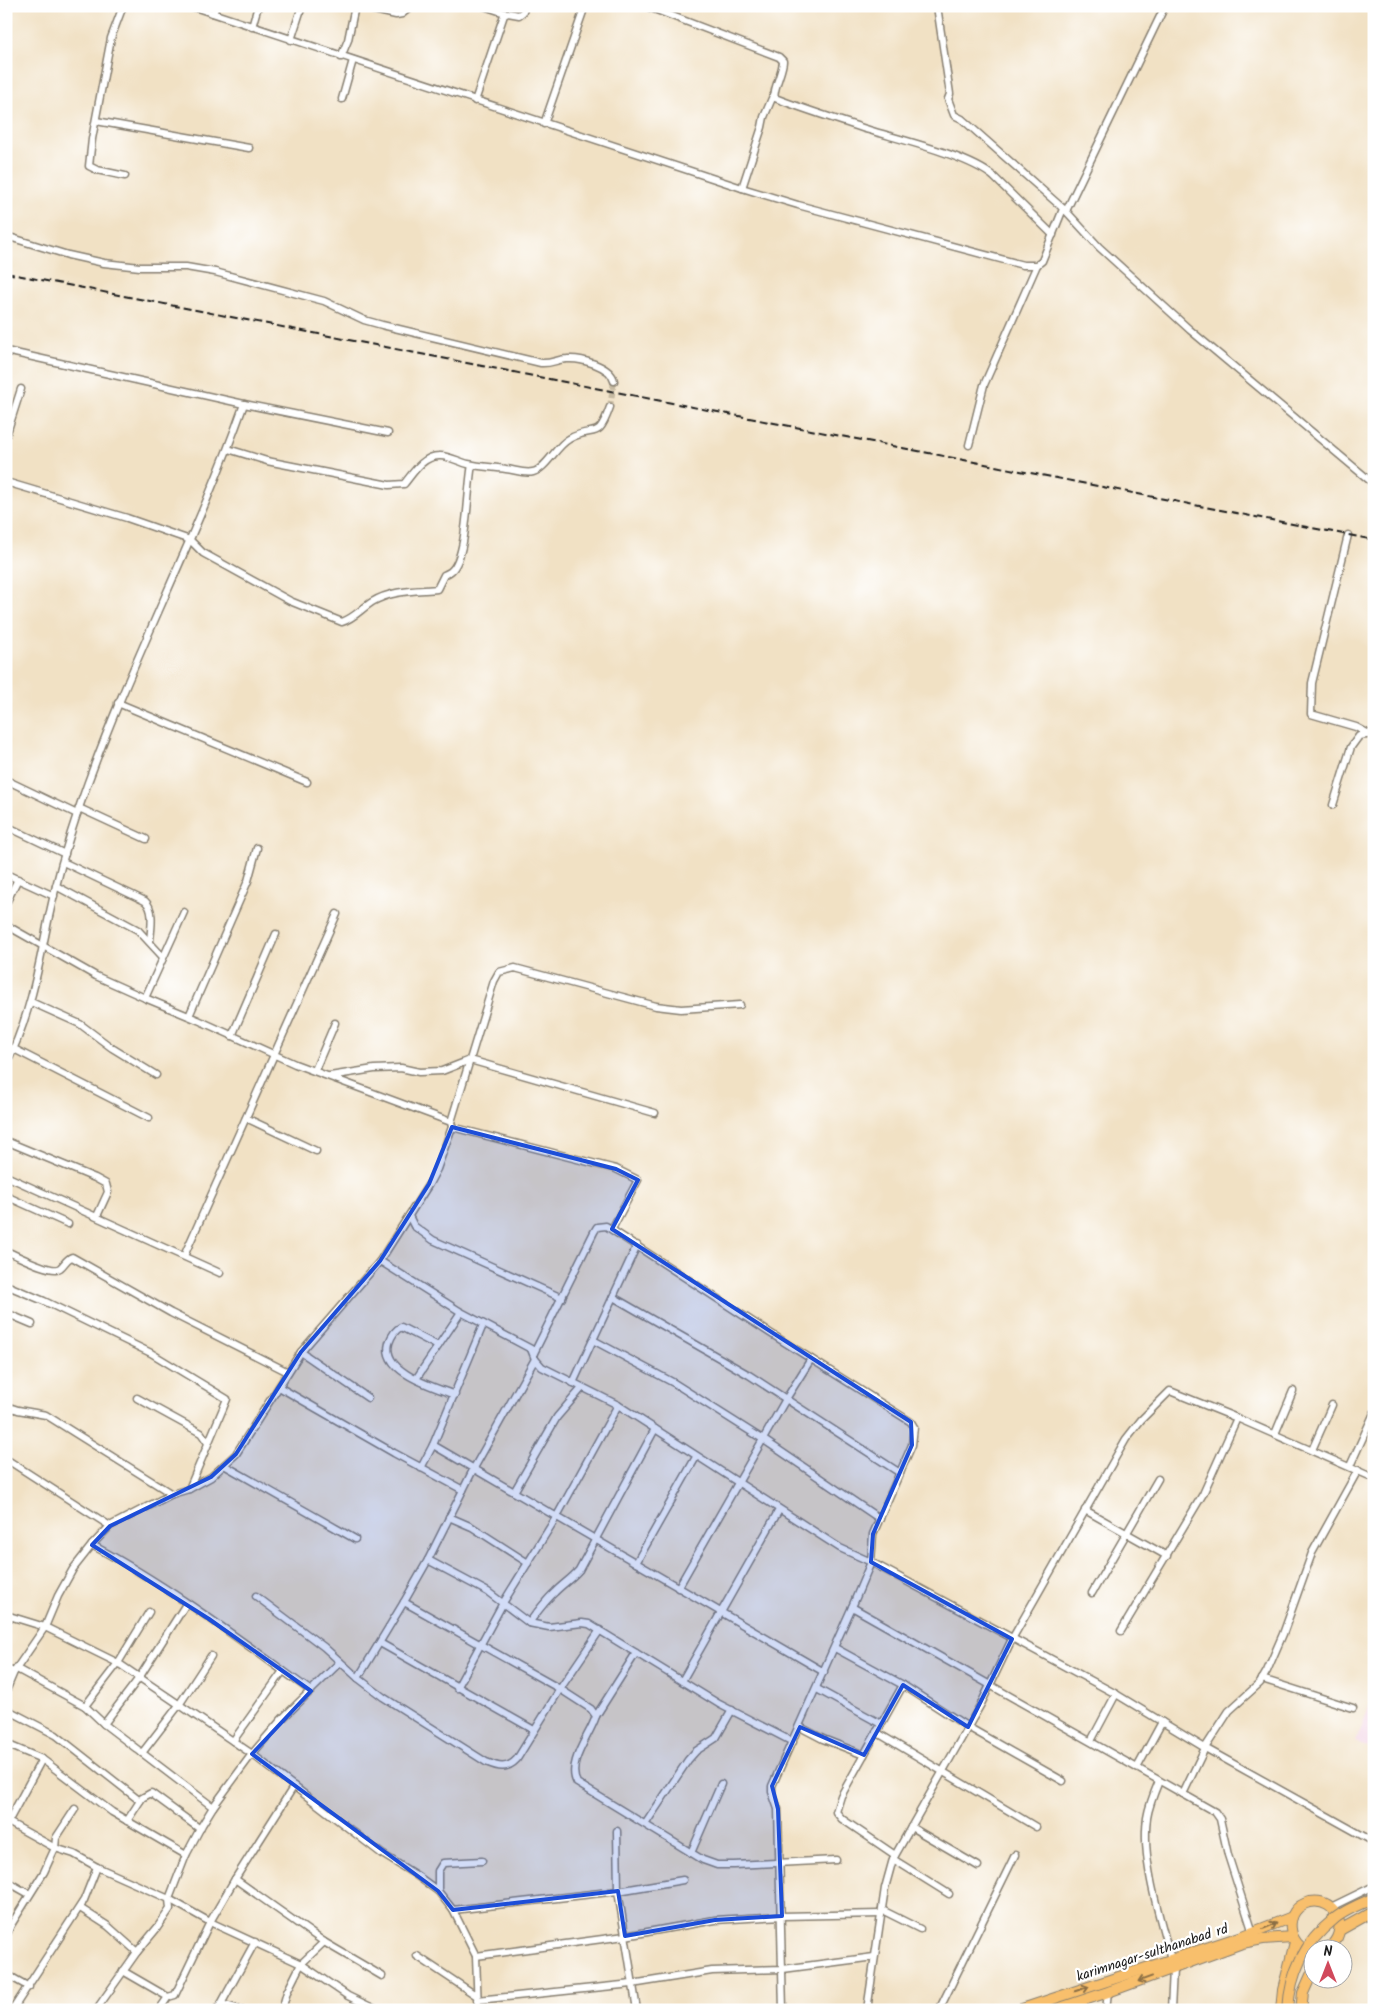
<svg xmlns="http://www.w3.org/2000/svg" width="1380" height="2016" viewBox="0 0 1380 2016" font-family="Kalam,sans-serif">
<rect width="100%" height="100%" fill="#fff"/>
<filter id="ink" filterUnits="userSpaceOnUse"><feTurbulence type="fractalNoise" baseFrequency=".02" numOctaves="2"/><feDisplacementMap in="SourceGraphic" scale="10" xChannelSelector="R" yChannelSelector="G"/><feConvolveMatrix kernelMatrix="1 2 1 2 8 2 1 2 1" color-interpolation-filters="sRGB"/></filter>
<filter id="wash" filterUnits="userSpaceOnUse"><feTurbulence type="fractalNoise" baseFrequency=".0096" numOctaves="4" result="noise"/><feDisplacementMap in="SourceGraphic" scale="20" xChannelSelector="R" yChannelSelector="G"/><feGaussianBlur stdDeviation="1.12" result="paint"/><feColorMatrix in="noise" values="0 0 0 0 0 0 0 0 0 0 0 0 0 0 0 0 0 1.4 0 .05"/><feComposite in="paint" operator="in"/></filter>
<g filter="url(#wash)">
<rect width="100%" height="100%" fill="#f1e1c4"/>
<!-- built -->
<path fill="#f1d0e3" d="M1371,1702L1374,1703V1749L1356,1742Z"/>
</g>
<g filter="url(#ink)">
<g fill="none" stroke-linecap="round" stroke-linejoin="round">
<!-- minor-tunnel -->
<path stroke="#c6baa2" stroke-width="6" stroke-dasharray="6 3" stroke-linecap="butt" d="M610,407L614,381"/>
<!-- minor casing -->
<g stroke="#867e70" stroke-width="9">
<g id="minor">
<path d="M123,6L111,38L92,139L89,166L97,170L125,176"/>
<path d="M191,6L742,188L798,205L1023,265H1037L1042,261L1063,209"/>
<path d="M356,6L396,15L402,14L412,6"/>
<path d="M484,6L505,13"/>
<path d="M646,6L779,57L783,61C783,71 772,91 775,98C806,110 838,120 869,130C902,140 970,156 994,177L1053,235"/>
<path d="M937,6L950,94L948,99L954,115L962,119L1066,211L1165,6"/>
<path d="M213,13L216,6"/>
<path d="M252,27L258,6"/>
<path d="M291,40L302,6"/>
<path d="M341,57L348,40L355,6"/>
<path d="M342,99L353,60"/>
<path d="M475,101L504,15L508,13L519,15L523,12L525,6"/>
<path d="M96,121L249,148"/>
<path d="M544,124L585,6"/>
<path d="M742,188L762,127L764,117L773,96"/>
<path d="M1066,211L1099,247L1190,330L1374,484"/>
<path d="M6,236L68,255L104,263L140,267H186L215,272L324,301L364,320L382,325L541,363C551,364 558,359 567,359C581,358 611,366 614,381"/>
<path d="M6,351L244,404L388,433"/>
<path d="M6,436L21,389"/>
<path d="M969,445L984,385L1037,265"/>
<path d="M228,449L267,461L389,485L404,484C413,473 423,456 439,456C448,455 459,462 468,464C481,467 493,467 506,469C515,470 524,474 533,472C546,469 556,446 569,439C595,424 597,444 610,407"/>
<path d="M6,482L127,518L190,540L203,553L290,601L342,622C354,618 361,609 372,602C392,590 415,591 437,589L444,575C444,575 450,572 451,571C468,557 467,488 472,465"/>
<path d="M1348,535L1312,683L1311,714L1356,727L1367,733"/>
<path d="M118,703L307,782"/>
<path d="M6,780L77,814"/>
<path d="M1333,805L1351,747L1359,736L1374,734"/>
<path d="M79,808L146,839"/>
<path d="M6,826L65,854"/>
<path d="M63,862L145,901C155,910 151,928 150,941"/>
<path d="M6,874L54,896"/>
<path d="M56,886L138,930L163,957"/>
<path d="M6,903L18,879"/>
<path d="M6,925L96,976L145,998L198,1020L295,1064L451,1122"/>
<path d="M145,998L184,912"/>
<path d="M31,1002L80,1024L112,1048L156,1075"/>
<path d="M189,1016L248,881L257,848"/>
<path d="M232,1036L276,934"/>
<path d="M14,1049L149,1118"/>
<path d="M6,1065C29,1019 38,971 48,921C56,882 67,843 80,805C127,668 196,540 244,404"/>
<path d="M315,1070L335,1023"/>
<path d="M330,1076L374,1069L401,1068L419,1072L442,1071L470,1060L655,1113"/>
<path d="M246,1118L316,1151"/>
<path d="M452,1127L616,1169L638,1180L612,1229"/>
<path d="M6,1141L95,1178L106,1184L108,1192L97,1216"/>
<path d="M6,1176L220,1273"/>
<path d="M6,1196L68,1224"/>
<path d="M409,1216L414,1226L433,1240L562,1298"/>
<path d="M6,1251C16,1255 52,1274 60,1268C65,1264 66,1259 72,1257L171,1313L288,1372"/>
<path d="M184,1256L337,914"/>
<path d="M380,1261L461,1312L531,1349L535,1359L542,1367L618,1405L557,1516L503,1603L457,1688"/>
<path d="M6,1285L44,1301L151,1353L227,1399L189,1489"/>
<path d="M613,1297L749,1375L900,1473"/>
<path d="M6,1313L32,1324"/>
<path d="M593,1340L674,1383L764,1440L880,1519"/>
<path d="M438,1346L401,1327C395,1330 391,1337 389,1343C381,1372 434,1387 455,1395"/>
<path d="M301,1352L368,1398"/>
<path d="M534,1353L594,1232L597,1227L606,1226L770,1333L911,1422L914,1427L912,1445L873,1534L871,1562L852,1607L1215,1812L1220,1819L1228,1855L1253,1933"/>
<path d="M535,1359L474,1468L428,1560L404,1602L560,1689L591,1709L596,1716C590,1736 566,1763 577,1783L703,1860L717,1865H734L836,1860"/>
<path d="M416,1379L461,1312"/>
<path d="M573,1383L637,1245"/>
<path d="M279,1387L394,1453L463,1490"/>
<path d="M137,1398L201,1433L208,1443"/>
<path d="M618,1405L840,1548L871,1562L1116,1694L1205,1748L1183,1794"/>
<path d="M6,1406L18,1410L46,1415L172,1494"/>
<path d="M1275,1434L1293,1391"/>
<path d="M433,1445L824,1672"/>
<path d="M1312,1450L1332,1405"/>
<path d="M6,1459L110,1526"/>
<path d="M224,1465L355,1539"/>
<path d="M1350,1466L1374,1413"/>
<path d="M421,1468L433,1445L483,1325"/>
<path d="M1358,1470L1312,1553L1283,1634L1267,1671L1260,1683L1229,1711L1205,1748L1374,1842"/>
<path d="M514,1492L557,1417L582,1388"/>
<path d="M1085,1510L1167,1556"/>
<path d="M449,1517L472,1527L528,1563"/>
<path d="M428,1560L488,1592L529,1623L549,1627L582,1623L589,1624L719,1704L793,1742"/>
<path d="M636,1563L696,1457"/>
<path d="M678,1588L786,1399L811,1359"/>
<path d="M1092,1593L1158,1479"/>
<path d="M256,1596L324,1647L358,1678L383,1697L486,1762C498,1767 507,1770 517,1759L560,1689L600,1630"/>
<path d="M6,1615L45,1627L118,1663L252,1754L382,1854L416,1875L438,1891L453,1910L476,1956L478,2010"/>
<path d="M529,1623C537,1612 545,1601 555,1592C563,1584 571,1579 579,1570L655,1429"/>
<path d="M1121,1631L1203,1494L1237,1418"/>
<path d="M380,1643L534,1730"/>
<path d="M835,1648L903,1685L968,1727L1063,1781"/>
<path d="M6,1669L14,1672L6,1691"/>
<path d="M17,1669L85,1706L118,1663L149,1612"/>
<path d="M14,1672L45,1627L58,1596L73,1569L92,1545"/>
<path d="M358,1678L404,1602"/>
<path d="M1262,1679L1353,1708"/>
<path d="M682,1681L779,1510"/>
<path d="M817,1689L881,1724"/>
<path d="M311,1691C240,1640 169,1586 92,1545L110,1526L172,1494L189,1489L211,1477L236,1454L301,1352L380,1261L429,1184L437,1169L452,1127L451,1122L494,981L499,972L515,968L656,1006L681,1009L740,1005"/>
<path d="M85,1706L104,1724L213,1807"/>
<path d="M6,1709L56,1735L140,1801"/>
<path d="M596,1716L636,1653"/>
<path d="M104,1724L139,1678L186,1604"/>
<path d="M800,1727L823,1739L864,1755"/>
<path d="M876,1732L1036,1827"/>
<path d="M233,1741L283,1671"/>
<path d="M1091,1741L1116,1694"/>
<path d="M6,1744L42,1759L112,1812L186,1855"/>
<path d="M142,1753L179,1705L211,1656"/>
<path d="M1137,1768L1162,1722"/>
<path d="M1159,1781C1154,1793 1149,1805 1147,1818C1141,1859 1160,1919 1171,1959"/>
<path d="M127,1821L142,1798L151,1793L200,1829"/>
<path d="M8,1822L42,1759"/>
<path d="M646,1823L688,1760L696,1751L716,1738L732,1710"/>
<path d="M6,1826L8,1822L55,1848L74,1854L97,1867L169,1899L210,1922L301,1964L348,1996L377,2010"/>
<path d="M911,1827L978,1866"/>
<path d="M617,1831L618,1891L637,2010"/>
<path d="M691,1853L721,1784"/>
<path d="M895,1855L842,1819L836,1812L841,1796L903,1685"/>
<path d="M893,1859L949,1894"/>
<path d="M235,1879L324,1942L382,1976"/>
<path d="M6,1881L29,1894"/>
<path d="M438,1891V1871L443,1863L482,1861"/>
<path d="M82,1904L80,1908L108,1926L137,1952"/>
<path d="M1331,1907L1374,1886"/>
<path d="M453,1910L618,1891L683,1880"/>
<path d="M882,1910L920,1929"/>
<path d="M6,1936L11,1925L44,1872L55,1848L56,1838L75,1809"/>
<path d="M417,1956L477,1996"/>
<path d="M476,1956L625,1936L715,1920L782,1916L881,1914"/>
<path d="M123,1971L168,1997"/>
<path d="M6,1974L29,1987"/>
<path d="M477,2000L632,1984L712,1971L783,1969L874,1957"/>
<path d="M221,2004L255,1942"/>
<path d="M21,2010L15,2006L84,1900L97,1867"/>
<path d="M96,2010L137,1952L157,1928L170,1909L169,1899L186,1855L202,1825L213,1807L252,1754L282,1719L340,1662"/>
<path d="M159,2010L168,1997L175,1995L210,1922L235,1879L294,1786"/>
<path d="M216,2010L221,2004L243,2010"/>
<path d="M282,2010L287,1992L301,1964L324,1942"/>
<path d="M783,2010L778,1809L772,1792V1786L852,1607"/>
<path d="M867,2010L885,1888L893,1859L981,1704L1012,1639L1126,1439L1141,1420L1170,1391L1237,1418L1374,1478"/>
<path d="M939,2010L1015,1855"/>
<path d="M1106,2010L1108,1992"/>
<path d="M1171,2010L1173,1969"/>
</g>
</g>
<!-- trunk casing -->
<g stroke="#867e70" stroke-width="12">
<g id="trunk">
<path d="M1340,1930L1374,1911"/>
<path d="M1312,1952C1286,1947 1282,1908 1310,1902C1338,1897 1350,1933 1328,1948"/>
<path d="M1019,2010L1243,1936L1292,1917"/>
<path d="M1054,2010L1108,1992L1242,1943L1263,1939L1292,1937"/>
<path d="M1281,2010L1283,1990L1295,1942"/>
<path d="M1301,2010L1303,1993L1312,1973"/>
</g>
</g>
<!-- minor -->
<use href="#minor" stroke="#fff" stroke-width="6"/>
<!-- trunk -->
<use href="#trunk" stroke="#f8bf6c" stroke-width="10"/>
<!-- rail -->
<path stroke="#1c1c1c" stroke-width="2" stroke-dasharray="8 4" stroke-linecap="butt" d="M6,273L1374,540"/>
<!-- trunk-bridge casing -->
<g stroke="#867e70" stroke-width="12" stroke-linecap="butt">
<path id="trunk-bridge" d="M1288,2010C1290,1973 1304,1943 1333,1920C1344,1910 1361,1904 1374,1898"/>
</g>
<!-- trunk-bridge -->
<use href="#trunk-bridge" stroke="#f8bf6c" stroke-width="10"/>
</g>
<!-- one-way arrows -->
<defs><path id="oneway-shaft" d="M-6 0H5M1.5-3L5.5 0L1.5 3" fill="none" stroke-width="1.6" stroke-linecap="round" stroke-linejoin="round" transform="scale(1.25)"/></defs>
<g stroke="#8a6e44">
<use href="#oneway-shaft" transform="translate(1270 1926) rotate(-22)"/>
<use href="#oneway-shaft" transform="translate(1145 1979) rotate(160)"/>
<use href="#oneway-shaft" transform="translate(1082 1989) rotate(-18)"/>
</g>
</g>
<!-- marked area -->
<path fill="#1d4ed8" fill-opacity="0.2" stroke="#1d4ed8" stroke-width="4" stroke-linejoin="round" d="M452,1127L616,1169L638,1180L612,1229L911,1422L912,1445L873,1534L871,1562L1012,1639L968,1727L903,1685L864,1755L800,1727L772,1786L778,1809L782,1916L715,1920L625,1936L618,1891L453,1910L438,1891L252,1754L311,1691L209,1619L92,1545L110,1526L211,1477L236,1454L301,1352L380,1261L429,1184Z"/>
<g text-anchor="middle" stroke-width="4.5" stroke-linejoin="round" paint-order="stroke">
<!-- street labels -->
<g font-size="14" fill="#1c1c1c" stroke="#fff">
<text transform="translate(1152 1952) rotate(-18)" y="5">karimnagar-sulthanabad rd</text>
</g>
</g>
<!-- margin -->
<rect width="1380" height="2016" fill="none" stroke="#fff" stroke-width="25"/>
<!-- north arrow -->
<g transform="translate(1328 1964)"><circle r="24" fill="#ffffff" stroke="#a4a4a4"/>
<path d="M0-4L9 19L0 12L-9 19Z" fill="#d1495b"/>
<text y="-8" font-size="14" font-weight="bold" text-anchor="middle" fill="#1c1c1c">N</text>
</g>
</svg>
